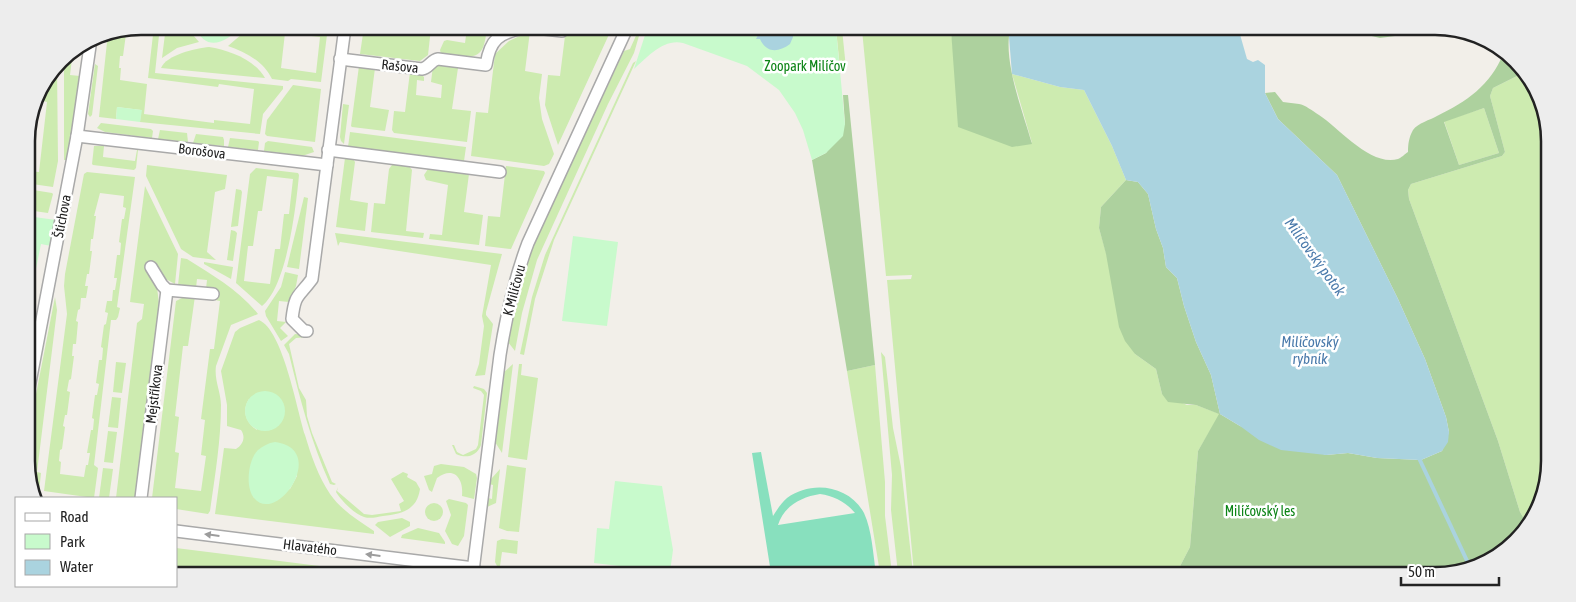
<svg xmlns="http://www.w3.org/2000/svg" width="1576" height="602" viewBox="0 0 1576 602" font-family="'Asap Condensed',sans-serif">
<rect width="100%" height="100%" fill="#f2efe9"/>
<!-- grass -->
<g fill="#cdebb0" fill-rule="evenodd">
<path d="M154,26H160L155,73L283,86V89L263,114L260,134L140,122L141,110L117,107L116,119L99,117L108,33L124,30V33L126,34L123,56H120L119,68H121L120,80L147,84L144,114L214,123V120L250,124L254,89L219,84L218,87L148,78Z"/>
<path d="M166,26H190L193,35L199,42L177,48L162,58Z"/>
<path d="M250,27H328L321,82L291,79L288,81L272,79C264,62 246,52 228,46ZM285,33L320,37L316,73L281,68Z"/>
<path d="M364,27L431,28L428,55L420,61L360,54Z"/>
<path d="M467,28H487C484,51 482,59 458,56C452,56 446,55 441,54L440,50L444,41L447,40L465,43Z"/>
<path d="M566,28H612L558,145L545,105L548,75L560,76Z"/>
<path d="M639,29H641L634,53L608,104L537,260L522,313L515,351L508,342L513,310L533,245L624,51L630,49Z"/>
<path d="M836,29H842L846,68H840Z"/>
<path d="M862,30H951L954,57L1032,143L1012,74L1060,87L1084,90L1112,146L1126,180L1101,207L1099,228L1135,354L1156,369L1162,394L1187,405H1196L1220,414L1198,451L1190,547L1176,574L914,573L887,280L911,279L912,275L886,276Z"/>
<path d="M530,31L525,71L542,74L539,98L542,119L554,154L549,164L544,166L471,156L476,112L488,113L495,54L509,41Z"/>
<path d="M209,47C229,50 255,60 265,78L161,68C166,55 196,48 209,47Z"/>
<path d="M64,57L72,59L70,75L80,76L67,160H64Z"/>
<path d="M636,61L554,240L535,299L524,355L520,354L532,297L545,255L627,76L633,63Z"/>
<path d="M95,64L98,66L92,115L90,117L88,114Z"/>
<path d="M437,64L458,68L452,109L471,111L467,142L394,133L392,130L394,111L405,112L410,72L421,74L424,77V81L417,80L416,95L441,98L442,85L431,82L433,66Z"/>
<path d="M57,66L58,161L53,187L32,184L33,176L27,175V171L39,172L47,102L43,101L45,81Z"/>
<path d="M359,66L375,68L370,107L389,110L385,131L352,127L351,126Z"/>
<path d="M1519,75H1525L1533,91L1549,140L1544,497L1526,522L1520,512L1498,441L1409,199L1408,190L1411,184L1502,156L1505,152L1490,96L1493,88Z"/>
<path d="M293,85L321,89L315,142L267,136L265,134L267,120Z"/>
<path d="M343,104L349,105L344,144L341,141L340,137Z"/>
<path d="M1484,108L1499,153L1459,165L1444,121Z"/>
<path d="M101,123L151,129L153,131L152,138L105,132L97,128Z"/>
<path d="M160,130L187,133L188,142L158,139Z"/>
<path d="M350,132L466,147L464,161L348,147Z"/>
<path d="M196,134L223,137L224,140V146L193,143Z"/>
<path d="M230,138L258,141L259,142L258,150L228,147Z"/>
<path d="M268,141L312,147L314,152L302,156L264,151L265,143Z"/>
<path d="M94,146H104L103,157L135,161L137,150H138L136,168L134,170L93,165L92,164Z"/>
<path d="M345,158L353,159L355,162L350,200L368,203L365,231L336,227Z"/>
<path d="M396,164L409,166L412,170L406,231L424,233L423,238L371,232L374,203L385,204L389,169L392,165Z"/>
<path d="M147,165L227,175L225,189L215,192L207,252L216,260L193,257L181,249L146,176Z"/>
<path d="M506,166L544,171L545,173L511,249L485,246L488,216L500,217Z"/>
<path d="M256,168L298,173L299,175C296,207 287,286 262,306L236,283L250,174ZM267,176L293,179L289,214H284L280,249H275L270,284L244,281L248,246H253L258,211H262Z"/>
<path d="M428,169L469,174L464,212L483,215L479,245L429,239L430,234L442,235L448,185L426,180L424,175Z"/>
<path d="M87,172L135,177L117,307L120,308L118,317L116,320H111L94,465L98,468L94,498L44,491L67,314L64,286L65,274L84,174ZM100,193L124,196L123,207L126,208L124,219H122L119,242L121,243L120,255H117L114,278H117L115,290H113L112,301H107L105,312L108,313L106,324L104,325L101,347L103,348L102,360H99L96,383L99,384L97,395H95L92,418L94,419L93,430H91L87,453H90L88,465H86L84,477L60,474L61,462L59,461L60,450L62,449L65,427L63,426L65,415H67L70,392L67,391L69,380L71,379L74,356H72L73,344H76L78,322L76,321L78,310L80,309L81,298H86L88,286H85L87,274H89L92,251H90L91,239H93L96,216H94Z"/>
<path d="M145,186L178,254L175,284L164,278L153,262L145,267L157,287L159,304L135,498H116L137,323L142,319L144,304L130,302Z"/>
<path d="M27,189L52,193L53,194L48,213L27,210Z"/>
<path d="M236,189L241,190L242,192L238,226L231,227Z"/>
<path d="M304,197L308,198L299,269L287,267Z"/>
<path d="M231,230L235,231L237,233L233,261L227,260Z"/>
<path d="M335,233L502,254L486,312V315L493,324L485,375L475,376L479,364L484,326L482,316L491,265L340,242L338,246Z"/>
<path d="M181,258L187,259C212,275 239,290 258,314L231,325L216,366C214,380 221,392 221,405C221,440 215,476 210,511L208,514L176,509V498H152L176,301L186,296H195L188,346H183L175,416L179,417L175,452L179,453L175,488L201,491L206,456L201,455L205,420L201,419L210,349H214L220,301L215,300L217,290L206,289L207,280L197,279L196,288L178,285Z"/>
<path d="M204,262L233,267L231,279L204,264Z"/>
<path d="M285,272L298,275L296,286L289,302L279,301L277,321L286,322L280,328L288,336L281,341L266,316L265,311L281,287Z"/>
<path d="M55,297L57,310L37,472L41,473L39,492L32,491L28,483V435Z"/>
<path d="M259,320C283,330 297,410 305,435C311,455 318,476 330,494C341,510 359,521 374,531V534L215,514L224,448L236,449C243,445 246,437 241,430L227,426V405L221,371L235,332L240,328ZM249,399L257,430C245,422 242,410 249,399ZM271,443H279L297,476L290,489L254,498L250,487Z"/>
<path d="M295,334L309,335V337L296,338L289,344L299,388L306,400L307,416L312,433L332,482L336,484L334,485L330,484C311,442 300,399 289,354L284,345Z"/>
<path d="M881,352L885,357L893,428L901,467L913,573H898L891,510L892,475Z"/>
<path d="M116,362L126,363L122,393L113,392Z"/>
<path d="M513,364L502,453L495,442L503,373Z"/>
<path d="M519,364H522L521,375L538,378L527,460L508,457Z"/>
<path d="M875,365L885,482V516L892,573H880L847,371Z"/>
<path d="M474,386L484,389L487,393L481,445C477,456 466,459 456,454L452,445H454L457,452L463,455L476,449L478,445L484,395L481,391L473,388Z"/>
<path d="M112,397L121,398L118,428L108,427Z"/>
<path d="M108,431L117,432L113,463L104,462Z"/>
<path d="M441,464L464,467L476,474L477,478L474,499L462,496C464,479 454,465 437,478L432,492L429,490L424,476L432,474L434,466Z"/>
<path d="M507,465L526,468L519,532L507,531L499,528Z"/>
<path d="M103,468L113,469L109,498H99Z"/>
<path d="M500,469L496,503L487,507L488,498L492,499L493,485L489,484L492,478Z"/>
<path d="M403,472L408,474L407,477L416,482L420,489C417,510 402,514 383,516C377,517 370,519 364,517C354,514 341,500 336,492L338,487L337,491L364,514L372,515L401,511L399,504L404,501L391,479Z"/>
<path d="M449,499L466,503L468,505L464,536L458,546L452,544L445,531L451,515L446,501Z"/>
<circle cx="434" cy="512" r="9"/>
<path d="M402,518L410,522V526L390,537L375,525L378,522Z"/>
<path d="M418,528L439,533L445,542V544L401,538L402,535Z"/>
<path d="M502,539L518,541L517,554L502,552L500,566H497L495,562L497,541Z"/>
<path d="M176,548L359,571L205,570L176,567Z"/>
</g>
<!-- forest -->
<g fill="#add19e" fill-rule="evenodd">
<path d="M951,30H1010C1003,62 1023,112 1032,144L1012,147L958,127Z"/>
<path d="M1355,32H1425L1380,38Z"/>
<path d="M1503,54L1521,66L1549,126V140L1533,91L1525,75H1519L1493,88L1490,96L1505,152L1502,156L1411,184L1408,190L1409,199L1498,441L1520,512L1526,522L1505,552L1442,576L1176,574L1190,547L1198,451L1219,414L1196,405L1168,402L1162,394L1156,369L1135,354L1125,341L1119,327L1106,254L1099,228L1101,207L1126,180L1138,182L1148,194L1156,229L1163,248L1166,267L1177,278L1184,306L1196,342L1211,375L1220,414L1240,426L1326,455L1348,453L1377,458L1421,460L1442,451L1449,432L1446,417L1425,359L1398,299L1337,175L1278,119L1265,93L1275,92L1283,102C1288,103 1294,103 1299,104C1305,105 1313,111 1319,115C1339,128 1371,167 1398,159C1401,158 1405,154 1408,152C1408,144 1409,137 1413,130C1418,123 1430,120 1437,116C1466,102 1491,85 1503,54ZM1484,108L1499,153L1459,165L1444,122Z"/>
<path d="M843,95H848L875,365L847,371L812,160L826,153L845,124Z"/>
</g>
<!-- park -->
<g fill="#c8facc">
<path d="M195,27V26L242,27C226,41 207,54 195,27Z"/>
<path d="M647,29H836L845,124L843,136L826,153L812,160L803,130L795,113L779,90L747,66L683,43C664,38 647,57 634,69Z"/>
<path d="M117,107L142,110L140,122L116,119Z"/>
<path d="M27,216L56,220L51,246L41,244L27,313Z"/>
<path d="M573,236L618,242L607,326L562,321Z"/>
<circle cx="265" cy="411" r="20"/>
<path d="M275,442C329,449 277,526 254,498C245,487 248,460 258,450C263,446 268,443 275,442Z"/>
<path d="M615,481L662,486L673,550L670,572L594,563L597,528L609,529Z"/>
</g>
<!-- pitch -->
<path fill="#88e0be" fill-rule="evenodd" d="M761,452L773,516C777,510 781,503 787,498C811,480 849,485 864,513C872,530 873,554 876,573H771L752,453ZM820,494C834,496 846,502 855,513L778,525C784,506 801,497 820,494Z"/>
<!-- water -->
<g fill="#aad3df">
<path d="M768,29H793V37L790,44C778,53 766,53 760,39H756L760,31L766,34Z"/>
<path d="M1010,30L1239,31L1247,59L1253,62L1258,60L1265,65V93L1278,119L1337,175L1398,299L1425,359L1446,417L1449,432L1448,442L1442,451L1421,460L1377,458L1348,453L1326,455L1281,450L1259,440L1240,426L1220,414L1211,375L1196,342L1184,306L1177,278L1166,267L1163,248L1156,229L1148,194L1138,182L1126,180L1112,146L1084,90L1060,87L1012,74L1009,37Z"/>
</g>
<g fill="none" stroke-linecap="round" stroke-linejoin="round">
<!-- stream -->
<path stroke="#aad3df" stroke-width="4" d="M1418,456L1469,565"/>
<!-- minor casing -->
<g stroke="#a9a9a9" stroke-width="14">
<g id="minor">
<path d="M536,28L562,31"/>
<path d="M340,59L422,69C429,68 431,60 438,59L486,65C490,39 499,33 524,28"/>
<path d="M77,136L327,165"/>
<path d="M328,150L500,172"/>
<path d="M151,267L162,285L167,290L213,294"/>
<path d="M307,331H304L292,319C295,293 298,298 312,279L345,27"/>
<path d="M28,393L77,136L91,39"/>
<path d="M141,498L167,290"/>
<path d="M176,531L474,568"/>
<path d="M473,571L500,355C506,317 514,280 528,243L627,28"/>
</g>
</g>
<!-- minor -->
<use href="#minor" stroke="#fff" stroke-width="11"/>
</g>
<!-- one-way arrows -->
<defs><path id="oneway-solid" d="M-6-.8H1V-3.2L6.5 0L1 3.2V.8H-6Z" transform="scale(1.25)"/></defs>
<g fill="#9c9c9c">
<use href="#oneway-solid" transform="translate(212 535) rotate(-173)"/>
<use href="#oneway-solid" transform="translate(373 555) rotate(-173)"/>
</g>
<g text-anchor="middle" stroke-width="5" stroke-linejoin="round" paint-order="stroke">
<!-- street labels -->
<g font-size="14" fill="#222" stroke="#fff">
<text transform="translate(400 66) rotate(6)" y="5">Rašova</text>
<text transform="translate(202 151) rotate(7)" y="5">Borošova</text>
<text transform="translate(62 216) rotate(-79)" y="5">Štichova</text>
<text transform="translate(514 290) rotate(-75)" y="5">K Milíčovu</text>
<text transform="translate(154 394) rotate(-83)" y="5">Mejstříkova</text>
<text transform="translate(310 547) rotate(7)" y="5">Hlavatého</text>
</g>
<!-- park labels -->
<g font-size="14" fill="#0c8416" stroke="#fff">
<text x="805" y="71">Zoopark Milíčov</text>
<text x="1260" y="516">Milíčovský les</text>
</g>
<!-- water labels -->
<g font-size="15" font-style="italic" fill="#4a7aab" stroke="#fff">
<text transform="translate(1315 257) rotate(54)" y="5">Milíčovský potok</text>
<text x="1310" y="347">Milíčovský<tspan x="1310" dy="17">rybník</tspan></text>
</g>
</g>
<!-- crop -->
<path d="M0 0H1576V602H0ZM141 35H1435A106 106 0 0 1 1541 141V461A106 106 0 0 1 1435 567H141A106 106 0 0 1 35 461V141A106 106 0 0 1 141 35Z" fill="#ededed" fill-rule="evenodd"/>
<path fill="none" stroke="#222" stroke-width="2.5" d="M141 35H1435A106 106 0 0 1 1541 141V461A106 106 0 0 1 1435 567H141A106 106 0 0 1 35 461V141A106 106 0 0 1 141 35Z"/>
<!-- legend -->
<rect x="15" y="497" width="162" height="90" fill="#ffffff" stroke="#a7a7a7"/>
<rect x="25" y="513" width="25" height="8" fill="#ffffff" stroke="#a7a7a7"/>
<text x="60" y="522" font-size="15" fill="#222222">Road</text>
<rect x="25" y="534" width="25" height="15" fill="#c8facc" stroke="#a7a7a7"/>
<text x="60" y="547" font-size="15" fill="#222222">Park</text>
<rect x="25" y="560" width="25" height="15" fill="#aad3df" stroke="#a7a7a7"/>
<text x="60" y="572" font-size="15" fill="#222222">Water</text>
<!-- scale -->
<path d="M1401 577v8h98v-8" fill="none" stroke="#222222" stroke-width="2.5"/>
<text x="1408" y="577" font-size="15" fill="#222222" stroke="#ffffff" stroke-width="4" paint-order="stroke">50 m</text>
</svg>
